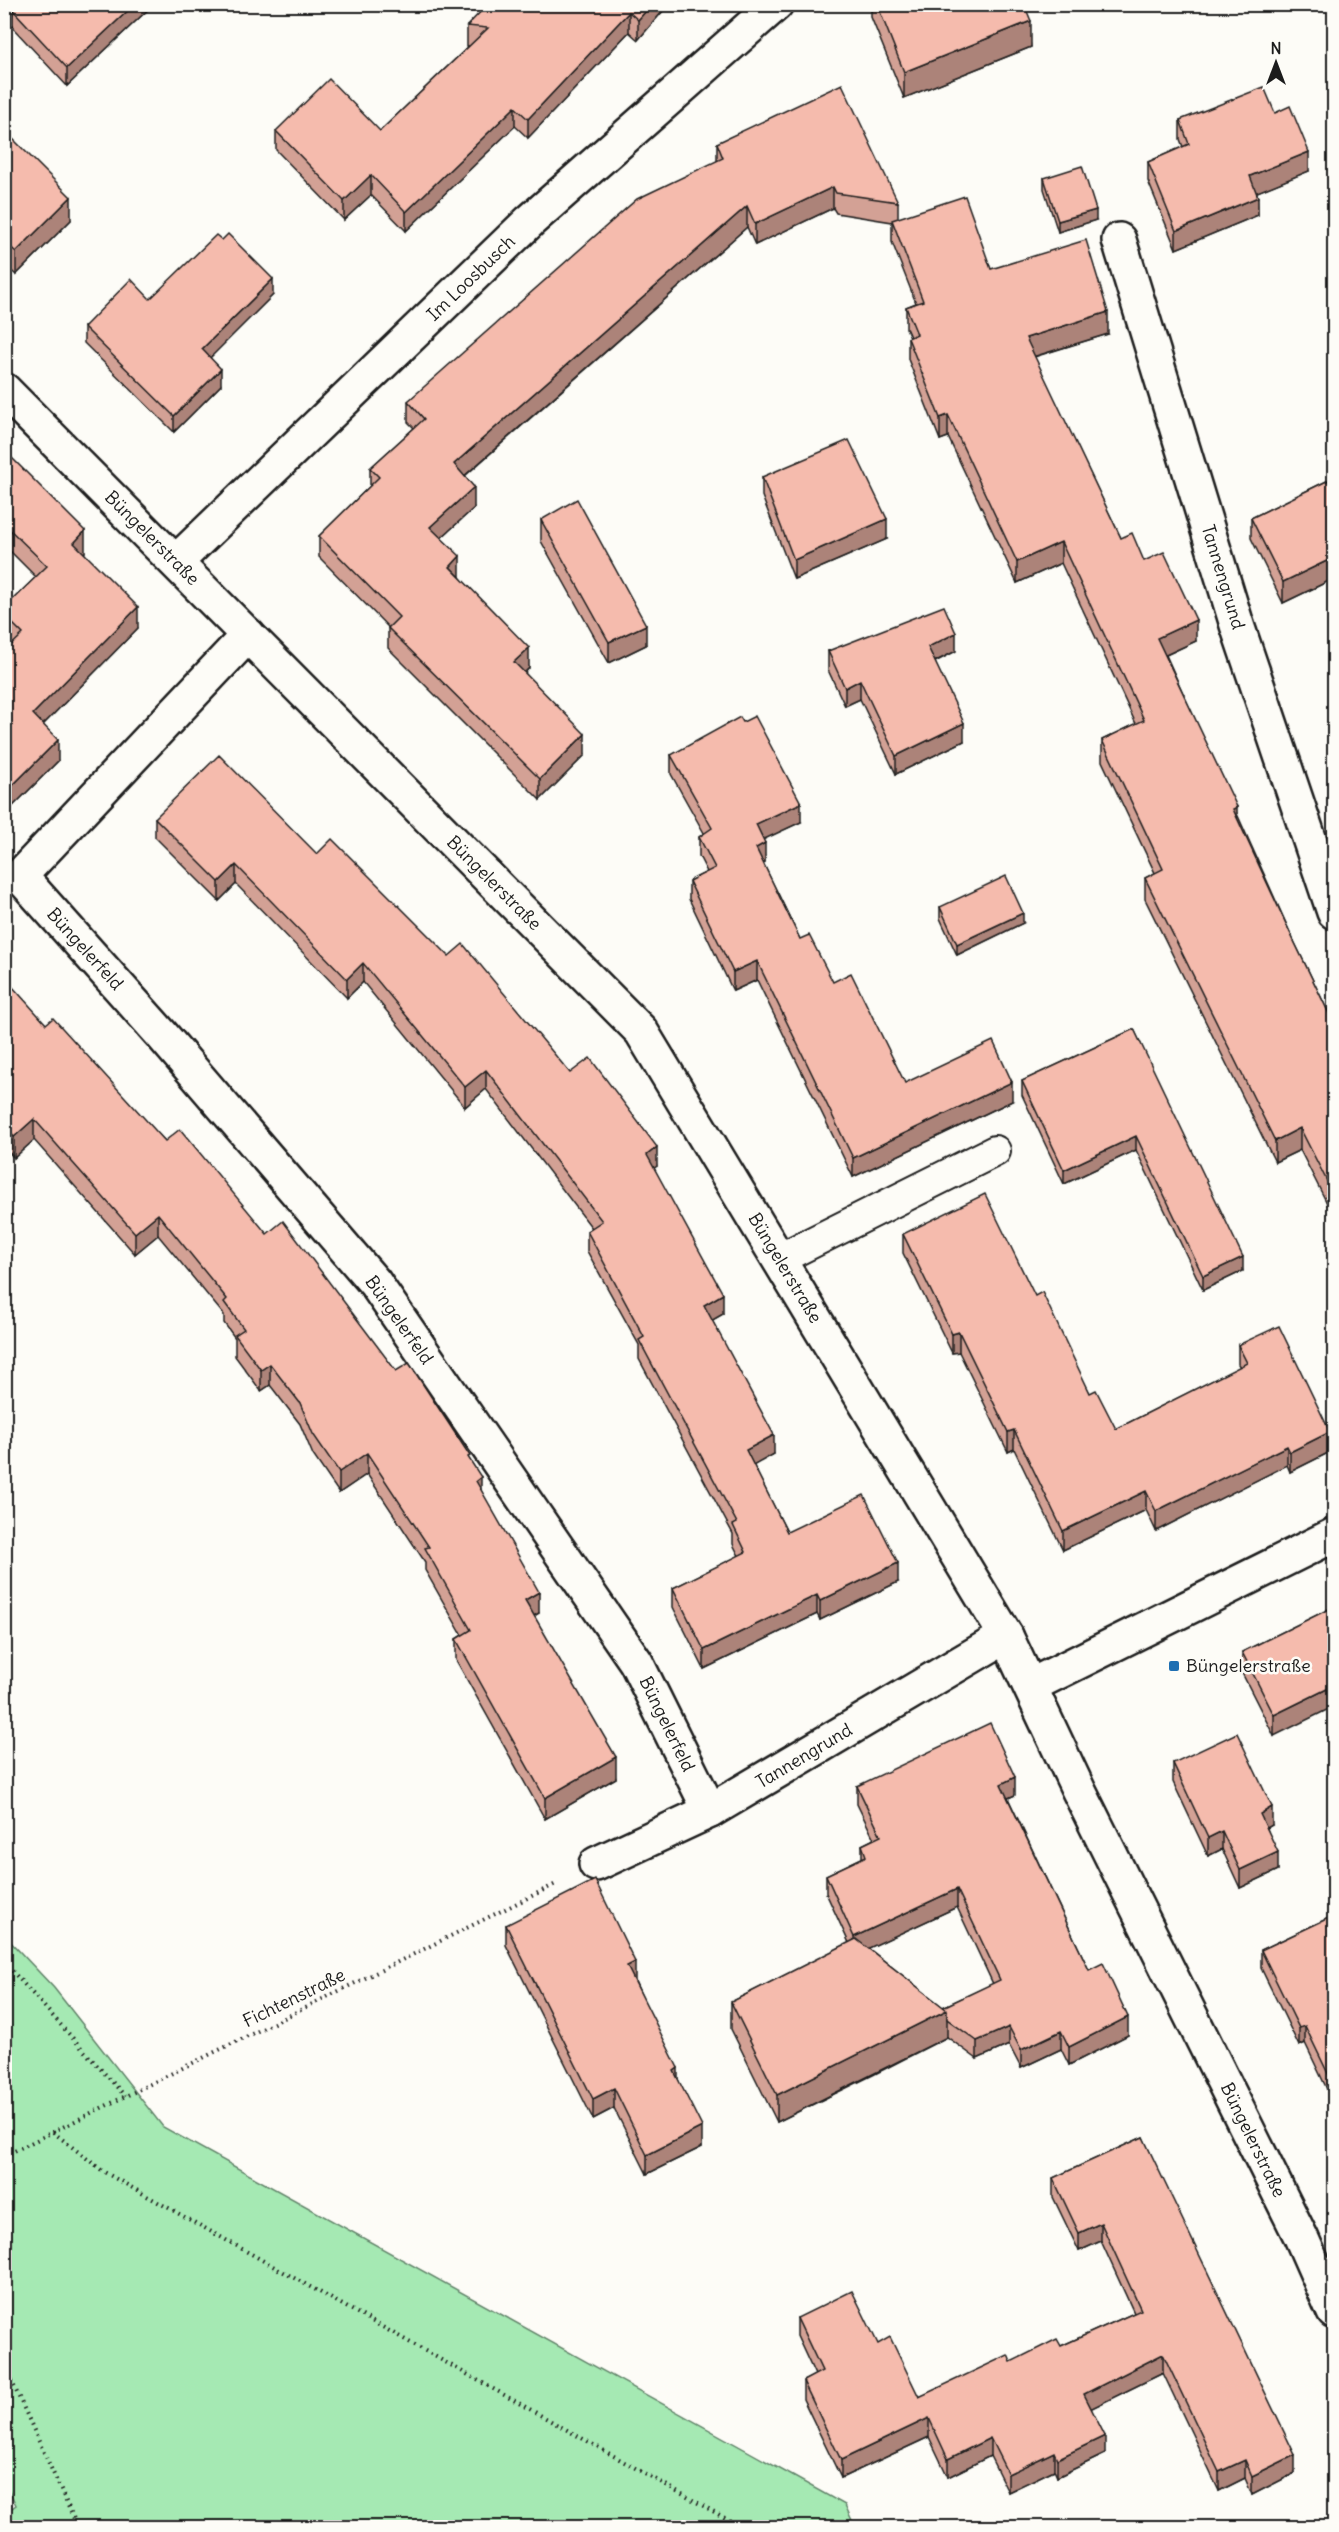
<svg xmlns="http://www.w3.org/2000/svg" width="1339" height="2532" viewBox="0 0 1339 2532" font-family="Delius,sans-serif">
<rect width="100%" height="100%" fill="#fdfcf7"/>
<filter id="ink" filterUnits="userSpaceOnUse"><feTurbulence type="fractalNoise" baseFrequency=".0167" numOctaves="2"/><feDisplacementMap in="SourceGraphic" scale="12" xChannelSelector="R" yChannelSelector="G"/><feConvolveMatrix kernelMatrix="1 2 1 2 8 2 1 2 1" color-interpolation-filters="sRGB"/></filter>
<g filter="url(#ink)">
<!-- green -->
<path fill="#a5e9b3" stroke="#608268" stroke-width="1.5" d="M5,1936L54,1988L163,2127L845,2505L855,2527H5V2513L16,2505L4,2480Z"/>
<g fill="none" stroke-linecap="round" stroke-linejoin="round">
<!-- lane casing -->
<g stroke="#1c1c1c" stroke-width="34">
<path id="lane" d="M779,1259L995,1151"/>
</g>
<!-- street casing -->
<g stroke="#1c1c1c" stroke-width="38">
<g id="street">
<path d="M1119,240L1237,625L1334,912"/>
<path d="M4,390L641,1031L1006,1636L1079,1791L1301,2237L1334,2312"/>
<path d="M176,562L530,221L776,4"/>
<path d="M248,635L20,876L162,1035L375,1283L636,1662L710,1811"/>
<path d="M1032,1685L1334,1535"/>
<path d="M596,1864L710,1811L1006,1636"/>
</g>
</g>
<!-- path -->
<g stroke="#1c1c1c" stroke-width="4" stroke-dasharray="1.5 4.5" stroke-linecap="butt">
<path d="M4,1962L125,2096"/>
<path d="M53,2132L104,2172L743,2528"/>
<path d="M4,2156L558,1883"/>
<path d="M4,2364L78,2528"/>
</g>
<!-- lane -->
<use href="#lane" stroke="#fdfcf7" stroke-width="30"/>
<!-- street -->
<use href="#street" stroke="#fdfcf7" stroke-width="33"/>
</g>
<!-- wall -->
<g fill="#d3a195" stroke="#1c1c1c" stroke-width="1.5" fill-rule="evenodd">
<path d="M4,4H154L67,86L13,28V25Z"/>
<path d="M669,4L638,40L629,32L528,138L515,126L406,231L371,195L344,220L276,150V131H380L469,46H467V26Z"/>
<path d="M871,4H1024L1031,47L904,98L871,17Z"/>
<path d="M1275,113L1309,171L1257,192L1258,215L1176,249L1148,181V162L1183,147L1180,139V120Z"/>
<path d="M4,130L71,220L16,275L4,264Z"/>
<path d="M717,143L898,202V218L1108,334L1034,357L1121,538L1144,561L1196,641L1166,655L1293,939L1335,1026V1219L1300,1150L1275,1162L1145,899V878L1155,873L1102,761V740L1136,724L1061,563L1017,583L948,437L940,440L908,359V338L910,337L906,328V307L916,303L892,242V222L836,213L833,208L755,245L747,227L465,476L474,508L441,538L460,577L529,668L525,673L585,755L540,800L388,648V627L319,557V536L370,486V468L414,428L408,422V401L717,161Z"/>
<path d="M1044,178L1096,220L1058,232L1044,189Z"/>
<path d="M273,295L210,357L221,385L174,432L84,343V327L150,299Z"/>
<path d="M4,450L85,552L84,553L138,628L43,725L58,761L4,815V652L12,645L4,637V608L36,577L4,545Z"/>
<path d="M762,477L887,539L794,579L762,496Z"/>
<path d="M1335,477V578L1283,603L1251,538V518Z"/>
<path d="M541,520L646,645L609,663L541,541Z"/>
<path d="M828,651H956L935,662L964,741L896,774L860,699L845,706L828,670Z"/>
<path d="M1335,711V736L1332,731V712Z"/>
<path d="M671,755L801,822L763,839L765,862L763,863L800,939L833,982L905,1083L1012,1101L853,1177L757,980L733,991L689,899V881L707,872L699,856V837L704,833L671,774Z"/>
<path d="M155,818L317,854L449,956L570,1073L657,1166L654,1168L723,1314L712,1320L774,1454L753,1465L787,1532L898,1582L820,1620L817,1614L704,1669L673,1607V1588L739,1556L733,1544V1534L639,1359V1345L587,1251V1231L592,1228L486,1089L465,1107L363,982L347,998L236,884L219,901L155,837Z"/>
<path d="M940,907L1023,923L957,955L940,918Z"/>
<path d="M4,991L46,1024L165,1141L267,1234L396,1371L470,1461L481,1490L539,1613L534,1616L616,1778L545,1819L456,1660V1639L462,1635L425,1570V1562L367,1474L339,1493L313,1455L300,1424L270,1385L261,1391L235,1356V1338L224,1323V1315L158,1235L135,1254L34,1140L14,1158L4,1147Z"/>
<path d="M1134,1029L1243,1271L1203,1290L1136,1150L1064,1184L1022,1095V1081Z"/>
<path d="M903,1234L1035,1296L1090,1393L1116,1429L1240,1367L1238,1364V1345L1330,1452L1290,1472L1287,1465L1156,1531L1146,1510L1063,1550L1014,1449L1008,1452L959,1352L952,1353L903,1253Z"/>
<path d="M1335,1606L1274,1736L1242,1673V1652Z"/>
<path d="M1173,1763L1272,1825L1267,1828L1278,1870L1240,1888L1222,1849L1208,1856L1173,1782Z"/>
<path d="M857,1786L1015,1795L1008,1798L1089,1970L1128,2035L1069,2065L1061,2049L1021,2068L1009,2045L977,2059L947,2037L873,2075L777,2122L731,2029V2002L849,1943L826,1893V1875L862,1858V1845L874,1839L857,1804ZM957,1907L993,1984L943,2007L868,1948Z"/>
<path d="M1335,1915V2106L1305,2043L1299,2046L1261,1968V1950Z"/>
<path d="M506,1925L635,1981L678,2079L702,2147L647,2174L614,2108L593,2119L506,1945Z"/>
<path d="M1143,2137L1295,2473L1252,2495L1245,2478L1219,2491L1163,2373L1091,2408L1105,2454L1057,2477L1054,2470L1008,2492L990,2456L948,2477L929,2437L841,2478L803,2399V2381L815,2375L797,2336V2318L878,2344L919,2397L1011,2362L1061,2346L1134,2313L1101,2241L1079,2251L1053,2197V2178Z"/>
</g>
<!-- shaded-wall -->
<g fill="#ac8379" stroke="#1c1c1c" stroke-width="1.5">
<path d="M135,4H154L67,86V68Z"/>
<path d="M652,4H669L638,40V20Z"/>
<path d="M629,12V32L528,138V119Z"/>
<path d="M13,14V25L4,33V22Z"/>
<path d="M1031,21V47L904,98V72Z"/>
<path d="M515,107V126L406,231V212Z"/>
<path d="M1309,152V171L1250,195V176Z"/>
<path d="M371,175V195L344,220V201Z"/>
<path d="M833,187V208L755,245V224Z"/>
<path d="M71,197V220L16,275V252Z"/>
<path d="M1258,197V215L1176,249V231Z"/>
<path d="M747,206V227L454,485V464Z"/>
<path d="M1096,210V220L1058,232V221Z"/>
<path d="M273,279V295L202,366V349Z"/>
<path d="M1108,312V334L1026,359V338Z"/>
<path d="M221,369V385L174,432V416Z"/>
<path d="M948,415V437L940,440V418Z"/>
<path d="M474,487V508L430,548V527Z"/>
<path d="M887,519V539L794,579V560Z"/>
<path d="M85,531V552L74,564V543Z"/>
<path d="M1061,542V563L1017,583V562Z"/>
<path d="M460,556V577L450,567Z"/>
<path d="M1335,557V578L1283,603V582Z"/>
<path d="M138,607V628L33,735V714Z"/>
<path d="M1196,620V641L1157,659V638Z"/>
<path d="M646,625V645L609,663V642Z"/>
<path d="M956,633V651L928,665V647Z"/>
<path d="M529,648V668L514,683V662Z"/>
<path d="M860,680V699L845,706V688Z"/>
<path d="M964,723V741L896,774V756Z"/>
<path d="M585,734V755L540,800V779Z"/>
<path d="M58,740V761L4,815V794Z"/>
<path d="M801,803V822L756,843V824Z"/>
<path d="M1237,807V828L1233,809Z"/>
<path d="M765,843V862L756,867V848Z"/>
<path d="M236,865V884L219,901V882Z"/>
<path d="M1023,913V923L957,955V944Z"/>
<path d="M757,961V980L733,991V972Z"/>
<path d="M363,963V982L347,998V979Z"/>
<path d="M486,1070V1089L465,1107V1087Z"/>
<path d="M1012,1082V1101L853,1177V1158Z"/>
<path d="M34,1119V1140L14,1158V1137Z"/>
<path d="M1300,1128V1150L1275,1162V1141Z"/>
<path d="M1136,1136V1150L1064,1184V1170Z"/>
<path d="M657,1147V1166L647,1174V1155Z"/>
<path d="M158,1214V1235L135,1254V1233Z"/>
<path d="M1243,1257V1271L1203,1290V1276Z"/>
<path d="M723,1294V1314L704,1325V1305Z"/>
<path d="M959,1332V1352L952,1353V1334Z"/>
<path d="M270,1364V1385L261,1391V1370Z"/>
<path d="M1014,1430V1449L1008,1452V1432Z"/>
<path d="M1330,1432V1452L1290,1472V1452Z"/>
<path d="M774,1435V1454L746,1470V1450Z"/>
<path d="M1287,1446V1465L1156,1531V1511Z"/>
<path d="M367,1453V1474L339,1493V1472Z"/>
<path d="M481,1477V1498L476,1481Z"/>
<path d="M1146,1491V1510L1063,1550V1531Z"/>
<path d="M898,1563V1582L820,1620V1601Z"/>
<path d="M539,1592V1613L525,1621V1600Z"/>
<path d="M817,1595V1614L704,1669V1650Z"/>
<path d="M1335,1685V1706L1274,1736V1715Z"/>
<path d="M616,1757V1778L545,1819V1798Z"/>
<path d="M1015,1777V1795L1001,1801V1784Z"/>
<path d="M1272,1807V1825L1260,1832V1814Z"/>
<path d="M1222,1831V1849L1208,1856V1838Z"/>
<path d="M1278,1852V1870L1240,1888V1870Z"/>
<path d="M957,1889V1907L854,1955V1937Z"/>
<path d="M635,1962V1981L627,1985V1966Z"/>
<path d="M947,2010V2037L777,2122V2095Z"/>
<path d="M1128,2017V2035L1069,2065V2047Z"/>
<path d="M1305,2026V2043L1299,2046V2028Z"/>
<path d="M1009,2027V2045L977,2059V2041Z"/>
<path d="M1061,2031V2049L1021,2068V2050Z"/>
<path d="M678,2068V2088L674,2071Z"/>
<path d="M614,2088V2108L593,2119V2099Z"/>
<path d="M702,2127V2147L647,2174V2155Z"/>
<path d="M1101,2223V2241L1079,2251V2233Z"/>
<path d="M1163,2354V2373L1084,2412V2394Z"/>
<path d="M929,2418V2437L841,2478V2460Z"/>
<path d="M1105,2436V2454L1057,2477V2459Z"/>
<path d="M990,2438V2456L948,2477V2459Z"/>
<path d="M1054,2452V2470L1008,2492V2474Z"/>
<path d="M1295,2455V2473L1252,2495V2476Z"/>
<path d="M1245,2460V2478L1219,2491V2472Z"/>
</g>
<!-- building -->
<g fill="#f5bbad" stroke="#1c1c1c" stroke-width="1.5">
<path d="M4,4H19L13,10V14L4,22Z"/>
<path d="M19,4H135L67,68L13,10Z"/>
<path d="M488,4H652L638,20L629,12L528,119L515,107L406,212L371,175L344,201L276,131L329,79L380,131L488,28L467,26Z"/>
<path d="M877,4H1024L1031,21L904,72Z"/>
<path d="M842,84L898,202L836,193L833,187L755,224L747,206L454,464L474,487L430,527L460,556L450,567L529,648L514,662L585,734L540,779L388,628L399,617L319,536L379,477L370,468L424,419L408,401L637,199L723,158L717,143Z"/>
<path d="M1264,87L1275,113L1290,106L1309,152L1250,176L1258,197L1176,231L1148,162L1189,144L1180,120Z"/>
<path d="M4,130L71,197L16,252L4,241Z"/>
<path d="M1082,166L1096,210L1058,221L1044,178Z"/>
<path d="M965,196L991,269L1086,240L1108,312L1026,338L1121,538L1132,533L1144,561L1164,552L1196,620L1157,638L1237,807L1233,809L1293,939L1335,1026V1197L1300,1128L1275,1141L1145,878L1163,869L1102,740L1144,720L1061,542L1017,562L948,415L940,418L908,338L917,334L906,307L923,301L892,220Z"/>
<path d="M228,234L273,279L202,349L221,369L174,416L84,327L131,279L150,299L216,235L222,240Z"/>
<path d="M849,440L887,519L794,560L762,477Z"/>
<path d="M4,450L85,531L74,543L138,607L33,714L58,740L4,794V652L23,634L4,615V608L47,566L4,524Z"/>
<path d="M1335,477V557L1283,582L1251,518Z"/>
<path d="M577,499L646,625L609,642L541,520Z"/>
<path d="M944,606L956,633L928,647L964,723L896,756L860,680L845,688L828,651Z"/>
<path d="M755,716L801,803L756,824L765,843L756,848L800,939L809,935L833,982L851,973L905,1083L993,1041L1012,1082L853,1158L757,961L733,972L689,881L715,868L699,837L712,828L671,755L740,717L743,722Z"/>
<path d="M219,755L317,854L332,839L449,956L463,944L570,1073L590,1058L657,1147L647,1155L723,1294L704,1305L774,1435L746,1450L787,1532L864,1495L898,1563L820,1601L817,1595L704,1650L673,1588L746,1552L733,1525L737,1523L639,1340L644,1337L587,1231L602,1221L486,1070L465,1087L363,963L347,979L236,865L219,882L155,818Z"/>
<path d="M1006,876L1023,913L957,944L940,907Z"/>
<path d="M11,985L46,1024L53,1018L165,1141L180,1129L267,1234L283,1221L396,1371L409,1363L470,1456L468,1457L481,1477L476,1481L539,1592L525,1600L616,1757L545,1798L456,1639L471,1630L425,1548L429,1547L367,1453L339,1472L313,1434L300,1403L270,1364L261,1370L235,1335L244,1329L224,1302L227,1299L158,1214L135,1233L34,1119L14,1137L4,1126V991Z"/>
<path d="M1134,1029L1243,1257L1203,1276L1136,1136L1064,1170L1022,1081Z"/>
<path d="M985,1194L1035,1296L1042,1292L1090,1393L1096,1390L1116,1429L1247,1363L1238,1345L1279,1326L1330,1432L1290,1452L1287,1446L1156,1511L1146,1491L1063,1531L1014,1430L1008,1432L959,1332L952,1334L903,1234Z"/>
<path d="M1335,1606V1685L1274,1715L1242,1652Z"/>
<path d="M990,1723L1015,1777L1001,1784L1089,1970L1103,1963L1128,2017L1069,2047L1061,2031L1021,2050L1009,2027L977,2041L947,2019V2010L943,2007L1000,1980L957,1889L854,1937L826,1875L866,1856L862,1845L881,1836L857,1786Z"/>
<path d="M1237,1733L1272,1807L1260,1814L1278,1852L1240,1870L1222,1831L1208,1838L1173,1763Z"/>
<path d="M595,1880L635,1962L627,1966L678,2068L674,2071L702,2127L647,2155L614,2088L593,2099L506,1925Z"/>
<path d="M1335,1915V2088L1305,2026L1299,2028L1261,1950Z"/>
<path d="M856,1939L947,2010L777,2095L731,2002Z"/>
<path d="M1143,2137L1295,2455L1252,2476L1245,2460L1219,2472L1163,2354L1084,2394L1105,2436L1057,2459L1054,2452L1008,2474L990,2438L948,2459L929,2418L841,2460L803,2381L822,2371L797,2318L852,2291L878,2344L890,2337L919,2397L1008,2355L1011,2362L1057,2339L1061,2346L1141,2310L1101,2223L1079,2233L1053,2178Z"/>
</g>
</g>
<!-- markers -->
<rect fill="#1f6fb2" stroke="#fdfcf7" stroke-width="2" x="1168" y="1660" width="12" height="12" rx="3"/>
<g text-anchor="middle" stroke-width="5" stroke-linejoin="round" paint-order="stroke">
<!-- street labels -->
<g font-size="18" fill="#1c1c1c" stroke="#fdfcf7">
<text transform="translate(471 278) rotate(-44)" y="6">Im Loosbusch</text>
<text transform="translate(152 538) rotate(45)" y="6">Büngelerstraße</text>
<text transform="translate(1223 577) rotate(73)" y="6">Tannengrund</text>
<text transform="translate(494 883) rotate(45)" y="6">Büngelerstraße</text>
<text transform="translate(85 949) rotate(48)" y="6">Büngelerfeld</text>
<text transform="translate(785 1268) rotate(59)" y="6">Büngelerstraße</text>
<text transform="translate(399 1320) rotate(55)" y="6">Büngelerfeld</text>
<text transform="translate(667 1724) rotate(64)" y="6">Büngelerfeld</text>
<text transform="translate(804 1756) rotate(-31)" y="6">Tannengrund</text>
<text transform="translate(294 1998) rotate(-26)" y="6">Fichtenstraße</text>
<text transform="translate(1253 2140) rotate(64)" y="6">Büngelerstraße</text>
</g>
<!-- poi labels -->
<g font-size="18" fill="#1c1c1c" stroke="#fdfcf7" text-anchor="start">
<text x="1186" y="1672">Büngelerstraße</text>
</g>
</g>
<!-- margin -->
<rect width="1339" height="2532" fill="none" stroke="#fdfcf7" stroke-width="24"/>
<rect x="12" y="12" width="1315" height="2508" fill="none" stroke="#1c1c1c" stroke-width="2" filter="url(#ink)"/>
<!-- north arrow -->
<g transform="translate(1276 63)" stroke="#fdfcf7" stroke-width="4.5" paint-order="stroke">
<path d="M0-4.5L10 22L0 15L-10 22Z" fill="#1c1c1c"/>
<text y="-9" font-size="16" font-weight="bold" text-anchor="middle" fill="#1c1c1c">N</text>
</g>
</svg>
